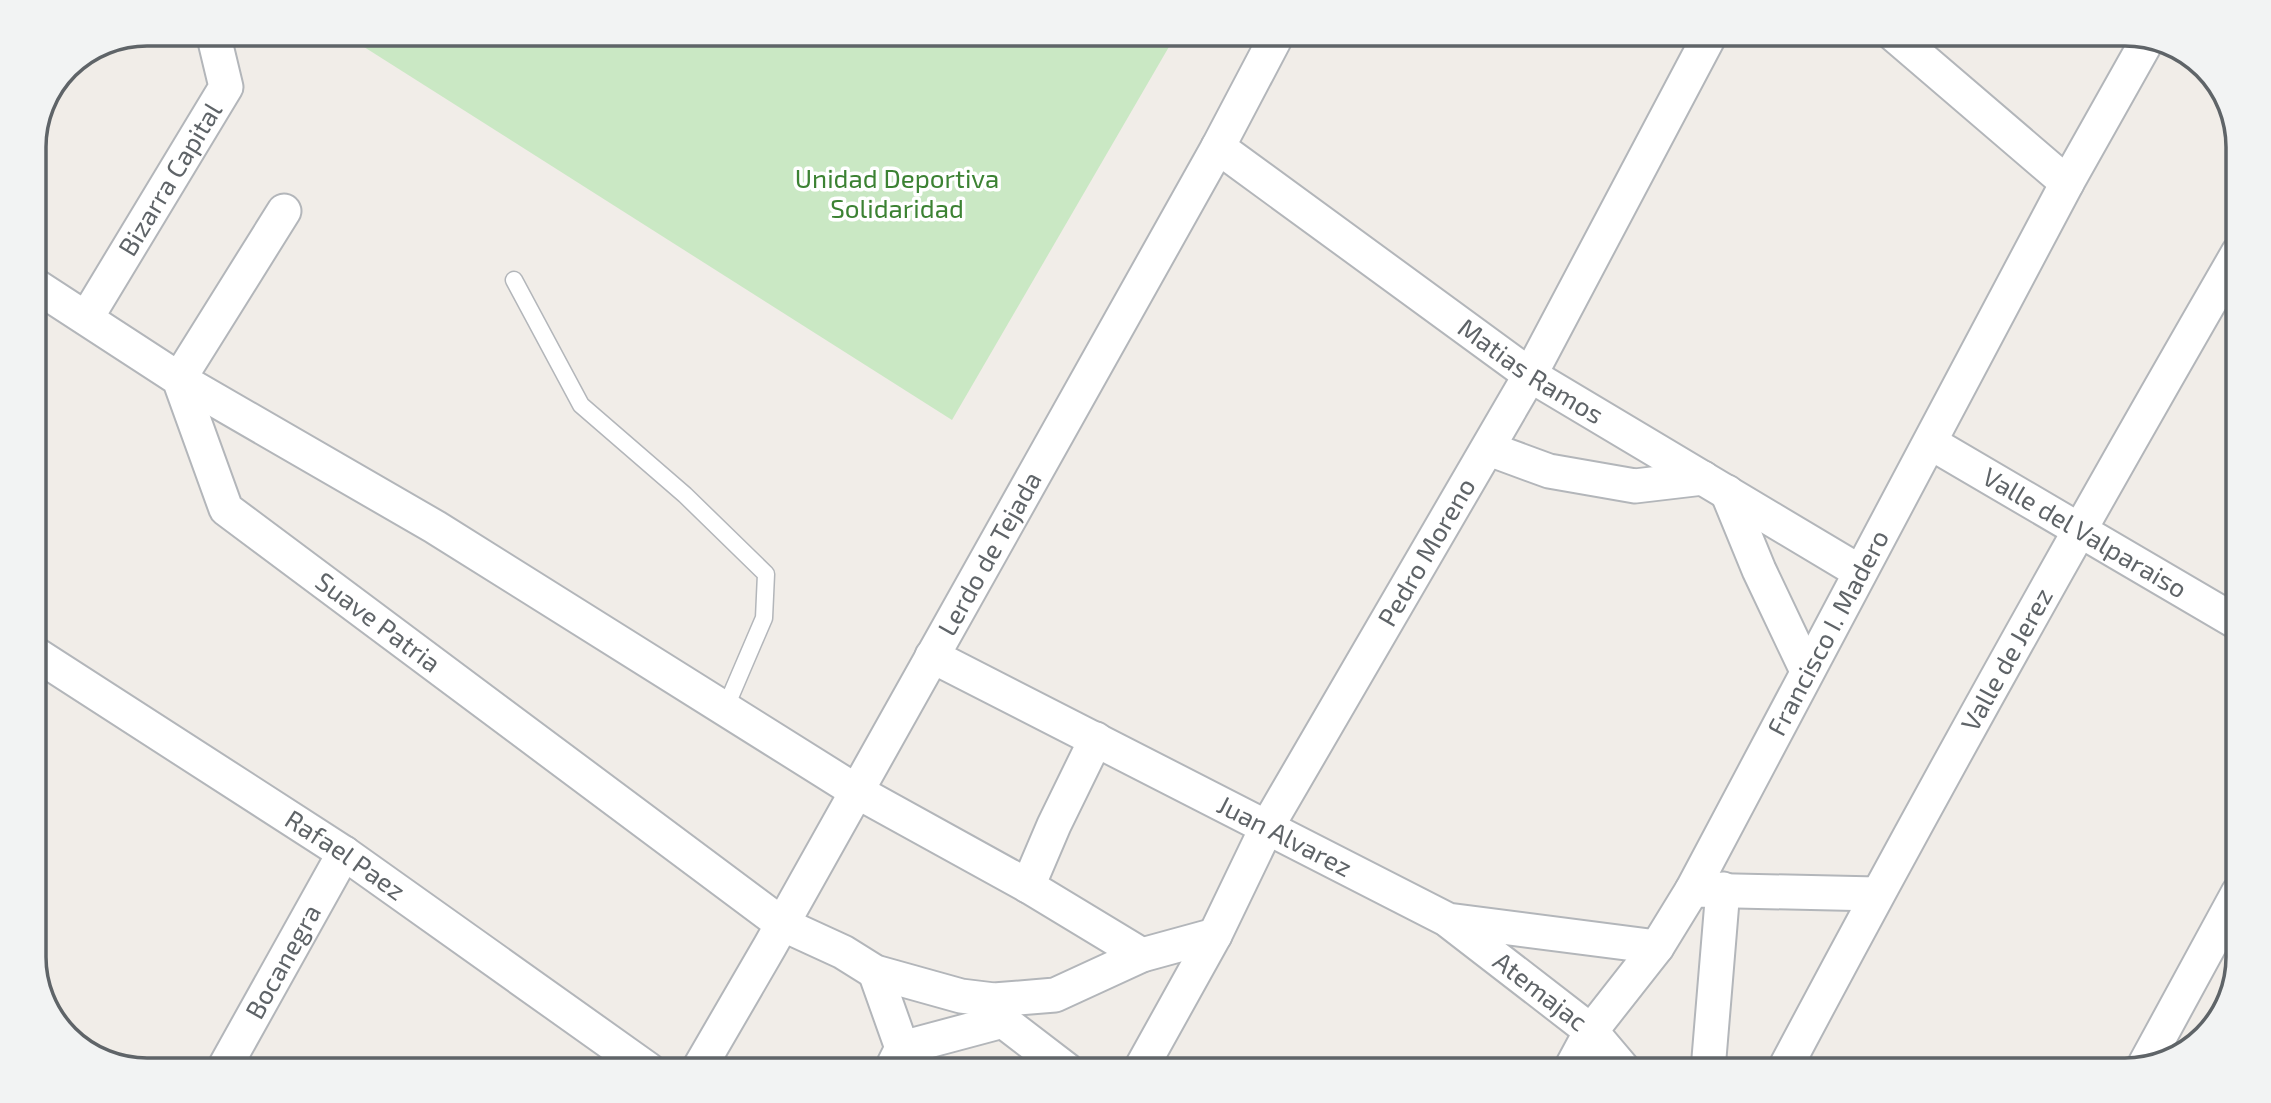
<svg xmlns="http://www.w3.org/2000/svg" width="2271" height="1103" viewBox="0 0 2271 1103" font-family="'Exo 2',sans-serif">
<rect width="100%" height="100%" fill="#f1ede8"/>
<!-- green -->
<path fill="#cae8c4" d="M342,33H1177L952,420Z"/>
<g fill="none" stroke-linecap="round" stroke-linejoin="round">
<!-- service casing -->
<g stroke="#b3b6ba" stroke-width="19">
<path id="service" d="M514,280L581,405L685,495L766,574L764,618L725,709"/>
</g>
<!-- minor casing -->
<g stroke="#b3b6ba" stroke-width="37">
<g id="minor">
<path d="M1892,33L2067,183"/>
<path id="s1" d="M1218,147L1530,375L1860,572"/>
<path d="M284,211L179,379L435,527L856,791L1028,886"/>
<path id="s2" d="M33,284L179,379L226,509L782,924L843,952L875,972L961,996L994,1000L1055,995L1142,955L1215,935"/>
<path id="s3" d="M87,317L226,87L213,33"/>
<path id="s4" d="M1931,443L2238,623"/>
<path d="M1489,449L1549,471L1635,486L1703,478"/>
<path d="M1727,492L1759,570L1807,671"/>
<path id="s5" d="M34,653L344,853L649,1070"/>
<path id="s6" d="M932,656L1448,920L1657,947"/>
<path d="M1096,739L1054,825L1028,886L1142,955"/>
<path d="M1692,890L1877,894"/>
<path id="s7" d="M1450,922L1591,1031L1624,1070"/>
<path d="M875,972L902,1048L891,1070"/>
<path d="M995,1002L1003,1021L1067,1070"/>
<path d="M902,1048L1003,1021"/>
<path d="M2145,1064L2238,893"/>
<path id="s8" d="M223,1070L344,853"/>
<path id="s9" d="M698,1070L770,946L1218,147L1278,33"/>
<path id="s10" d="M1140,1070L1215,935L1267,827L1530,375L1711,33"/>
<path id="s11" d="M1570,1070L1591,1031L1657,947L1692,890L2067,183L2148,39"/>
<path d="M1708,1070L1723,889"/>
<path id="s12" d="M1784,1070C1930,794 2082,523 2238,253"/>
</g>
</g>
<!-- service -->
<use href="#service" stroke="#fff" stroke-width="16"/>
<!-- minor -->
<use href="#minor" stroke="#fff" stroke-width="33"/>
</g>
<g text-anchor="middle" stroke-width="7" stroke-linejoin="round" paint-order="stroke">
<!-- street labels -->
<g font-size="26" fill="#5f6468" stroke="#fff">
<text dy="9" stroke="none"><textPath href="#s3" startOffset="161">Bizarra Capital</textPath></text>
<text dy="9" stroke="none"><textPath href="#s1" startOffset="385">Matias Ramos</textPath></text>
<text dy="9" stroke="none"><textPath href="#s4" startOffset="178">Valle del Valparaiso</textPath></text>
<text dy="9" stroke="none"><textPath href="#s9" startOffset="593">Lerdo de Tejada</textPath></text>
<text dy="9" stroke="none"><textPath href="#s10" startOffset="592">Pedro Moreno</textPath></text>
<text dy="9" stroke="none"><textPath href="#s2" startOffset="502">Suave Patria</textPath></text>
<text dy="9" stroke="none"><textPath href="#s11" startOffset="509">Francisco I. Madero</textPath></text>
<text dy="9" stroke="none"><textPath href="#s12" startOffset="467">Valle de Jerez</textPath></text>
<text dy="9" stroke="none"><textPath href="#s6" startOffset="396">Juan Alvarez</textPath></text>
<text dy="9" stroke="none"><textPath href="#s5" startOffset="371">Rafael Paez</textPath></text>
<text dy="9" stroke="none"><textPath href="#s8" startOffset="124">Bocanegra</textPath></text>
<text dy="9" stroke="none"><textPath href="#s7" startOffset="114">Atemajac</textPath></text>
</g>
<!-- park labels -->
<g font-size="26" fill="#3c8233" stroke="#fff">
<text x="897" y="188">Unidad Deportiva<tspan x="897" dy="30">Solidaridad</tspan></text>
</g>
</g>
<!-- crop -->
<path d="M0 0H2271V1103H0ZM147 46H2125A101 101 0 0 1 2226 147V957A101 101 0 0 1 2125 1058H147A101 101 0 0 1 46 957V147A101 101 0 0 1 147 46Z" fill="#f2f3f3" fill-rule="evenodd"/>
<path fill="none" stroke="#5f6468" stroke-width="3.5" d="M147 46H2125A101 101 0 0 1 2226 147V957A101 101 0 0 1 2125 1058H147A101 101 0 0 1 46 957V147A101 101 0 0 1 147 46Z"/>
</svg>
